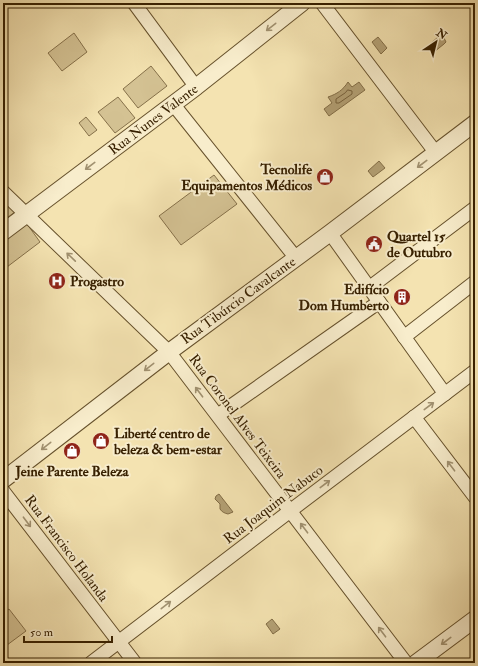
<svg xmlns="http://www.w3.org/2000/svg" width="478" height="666" viewBox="0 0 478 666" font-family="'IM FELL Double Pica',serif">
<rect width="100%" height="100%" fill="#f4e3b1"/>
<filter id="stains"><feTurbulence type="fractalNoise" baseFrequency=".005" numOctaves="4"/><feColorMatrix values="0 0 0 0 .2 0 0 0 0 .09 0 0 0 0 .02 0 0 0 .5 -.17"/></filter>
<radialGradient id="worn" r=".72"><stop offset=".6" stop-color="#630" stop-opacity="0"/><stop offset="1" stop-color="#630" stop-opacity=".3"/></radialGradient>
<!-- green -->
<g fill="#d4c293" stroke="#86714a">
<path d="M74,33L87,52L62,71L48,53Z"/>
<path d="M151,66L167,86L138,108L123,89Z"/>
<path d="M118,97L135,118L115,133L98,112Z"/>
<path d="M86,117L97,130L89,136L79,123Z"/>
<path d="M214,175L237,204L181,245L159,216Z"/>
<path d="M3,200L16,211L3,221Z"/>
<path d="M27,224L40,242L3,270V242Z"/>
<path d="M9,609L26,631L3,648V613Z"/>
</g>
<!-- water -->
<g fill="#b4a175" stroke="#826d46">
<path d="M442,36L444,38L446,42L444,44L434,52L429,45L438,37Z"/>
<path d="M378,37L387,48L381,54L372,42Z"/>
<path d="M348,82L352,87L359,82L365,90L329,116L324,109L332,103L328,97C337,94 343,90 348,82Z"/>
<path d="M379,161L385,168L373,177L368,171Z"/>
<path d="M219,494L233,512L228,514C224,513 222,512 220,509V504L215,499L216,496Z"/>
<path d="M272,619L280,629L273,634L266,624Z"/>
</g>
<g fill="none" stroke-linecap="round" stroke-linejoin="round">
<!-- shore -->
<path stroke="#76603a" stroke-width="1" d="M348,90L352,91V94L339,103H336V99L345,93Z"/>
<!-- minor casing -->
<g stroke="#66512c" stroke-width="15">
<g id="minor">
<path d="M134,3L196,87"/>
<path d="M322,3L436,153"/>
<path d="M173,104L296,258"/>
<path d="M3,192L169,352L406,663"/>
<path d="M330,233L445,394"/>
<path d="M369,288L475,208"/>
<path d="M404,337L475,282"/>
<path d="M218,415L379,302"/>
<path d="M414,417L475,497"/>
<path d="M3,491L135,663"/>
<path d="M91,663L290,511L475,371"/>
</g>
</g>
<!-- tertiary casing -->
<g stroke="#66512c" stroke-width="18">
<g id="tertiary">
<path d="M3,232L196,87L302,3"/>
<path d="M3,480L169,352L330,233L475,123"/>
<path d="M416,663L475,619"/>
</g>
</g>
<!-- minor -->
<use href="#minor" stroke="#f8edcc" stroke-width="13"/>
<!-- tertiary -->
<use href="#tertiary" stroke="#f8edcc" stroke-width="16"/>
</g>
<!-- one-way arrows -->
<defs><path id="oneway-shaft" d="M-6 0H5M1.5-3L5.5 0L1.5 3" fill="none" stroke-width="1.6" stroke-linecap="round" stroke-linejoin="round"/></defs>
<g stroke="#a19170">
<use href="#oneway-shaft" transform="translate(271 27) rotate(142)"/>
<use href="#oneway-shaft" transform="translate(422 164) rotate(143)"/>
<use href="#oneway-shaft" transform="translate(90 166) rotate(143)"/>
<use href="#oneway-shaft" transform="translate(71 257) rotate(-136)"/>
<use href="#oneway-shaft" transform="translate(149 367) rotate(142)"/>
<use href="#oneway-shaft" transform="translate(199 392) rotate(-127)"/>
<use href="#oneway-shaft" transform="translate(429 406) rotate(-37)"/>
<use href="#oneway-shaft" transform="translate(46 446) rotate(142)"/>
<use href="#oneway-shaft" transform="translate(451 466) rotate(-127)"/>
<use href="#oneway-shaft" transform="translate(325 484) rotate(-37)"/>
<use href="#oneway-shaft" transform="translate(27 522) rotate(53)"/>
<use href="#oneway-shaft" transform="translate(304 528) rotate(-127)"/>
<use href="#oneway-shaft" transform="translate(166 605) rotate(-38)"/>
<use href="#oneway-shaft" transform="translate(382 632) rotate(-127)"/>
<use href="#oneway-shaft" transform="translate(446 641) rotate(143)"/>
</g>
<!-- icons -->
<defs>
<g id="shop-disc" transform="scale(0.9)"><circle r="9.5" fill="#8f2418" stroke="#f8edcc"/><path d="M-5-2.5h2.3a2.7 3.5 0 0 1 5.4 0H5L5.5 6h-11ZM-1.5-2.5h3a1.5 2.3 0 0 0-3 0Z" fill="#fff"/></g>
<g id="civic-disc" transform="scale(0.9)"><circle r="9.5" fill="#8f2418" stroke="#f8edcc"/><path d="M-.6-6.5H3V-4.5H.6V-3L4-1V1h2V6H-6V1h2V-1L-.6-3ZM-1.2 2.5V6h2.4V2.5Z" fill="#fff"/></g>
<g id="hospital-disc" transform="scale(0.9)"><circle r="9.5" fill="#8f2418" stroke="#f8edcc"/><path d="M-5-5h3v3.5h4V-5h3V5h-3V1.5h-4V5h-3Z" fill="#fff"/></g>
<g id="building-disc" transform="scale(0.9)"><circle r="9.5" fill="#8f2418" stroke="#f8edcc"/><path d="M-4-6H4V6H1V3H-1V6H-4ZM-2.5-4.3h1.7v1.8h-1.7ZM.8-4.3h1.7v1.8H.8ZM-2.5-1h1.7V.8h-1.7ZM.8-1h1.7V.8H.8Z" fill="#fff"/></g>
</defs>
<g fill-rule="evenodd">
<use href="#shop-disc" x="325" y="177"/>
<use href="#civic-disc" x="374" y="244"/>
<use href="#hospital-disc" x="57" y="281"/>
<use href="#building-disc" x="402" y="297"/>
<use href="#shop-disc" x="101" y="441"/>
<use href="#shop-disc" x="72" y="451"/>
</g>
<g text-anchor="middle" stroke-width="4" stroke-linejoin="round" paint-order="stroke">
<!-- street labels -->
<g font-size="14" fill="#372000" stroke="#f8edcc">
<text transform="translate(153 119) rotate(-37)" y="5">Rua Nunes Valente</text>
<text transform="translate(238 300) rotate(-36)" y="5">Rua Tibúrcio Cavalcante</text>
<text transform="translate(238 416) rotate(53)" y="5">Rua Coronel Alves Teixeira</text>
<text transform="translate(273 504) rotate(-37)" y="5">Rua Joaquim Nabuco</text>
<text transform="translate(67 548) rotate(53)" y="5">Rua Francisco Holanda</text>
</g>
<!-- poi labels -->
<g font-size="14" font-weight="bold" fill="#372000" stroke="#f8edcc" text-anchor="start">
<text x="312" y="174" text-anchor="end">Tecnolife<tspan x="312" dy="16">Equipamentos Médicos</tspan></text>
<text x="387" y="241">Quartel 15<tspan x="387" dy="16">de Outubro</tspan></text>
<text x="70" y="286">Progastro</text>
<text x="389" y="294" text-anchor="end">Edifício<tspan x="389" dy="16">Dom Humberto</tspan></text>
<text x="114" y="438">Liberté centro de<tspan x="114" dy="16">beleza &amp; bem-estar</tspan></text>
<text x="72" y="476" text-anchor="middle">Jeine Parente Beleza</text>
</g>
</g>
<!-- margin -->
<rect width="478" height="666" fill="none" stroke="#f4e3b1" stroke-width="16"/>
<rect x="4" y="4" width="470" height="658" fill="none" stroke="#372000" stroke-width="2"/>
<rect x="8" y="8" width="462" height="650" fill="none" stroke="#372000"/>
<!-- north arrow -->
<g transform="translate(436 42) rotate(35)" stroke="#f8edcc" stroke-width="3" paint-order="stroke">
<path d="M0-3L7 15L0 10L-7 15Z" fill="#372000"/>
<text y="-6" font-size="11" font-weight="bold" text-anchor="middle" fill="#372000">N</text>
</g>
<!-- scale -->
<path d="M24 636v6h88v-6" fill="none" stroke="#372000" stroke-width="2"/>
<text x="30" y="636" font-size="12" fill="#372000" stroke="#f8edcc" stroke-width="3" paint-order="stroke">50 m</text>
<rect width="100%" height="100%" filter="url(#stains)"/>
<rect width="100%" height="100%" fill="url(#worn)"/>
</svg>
